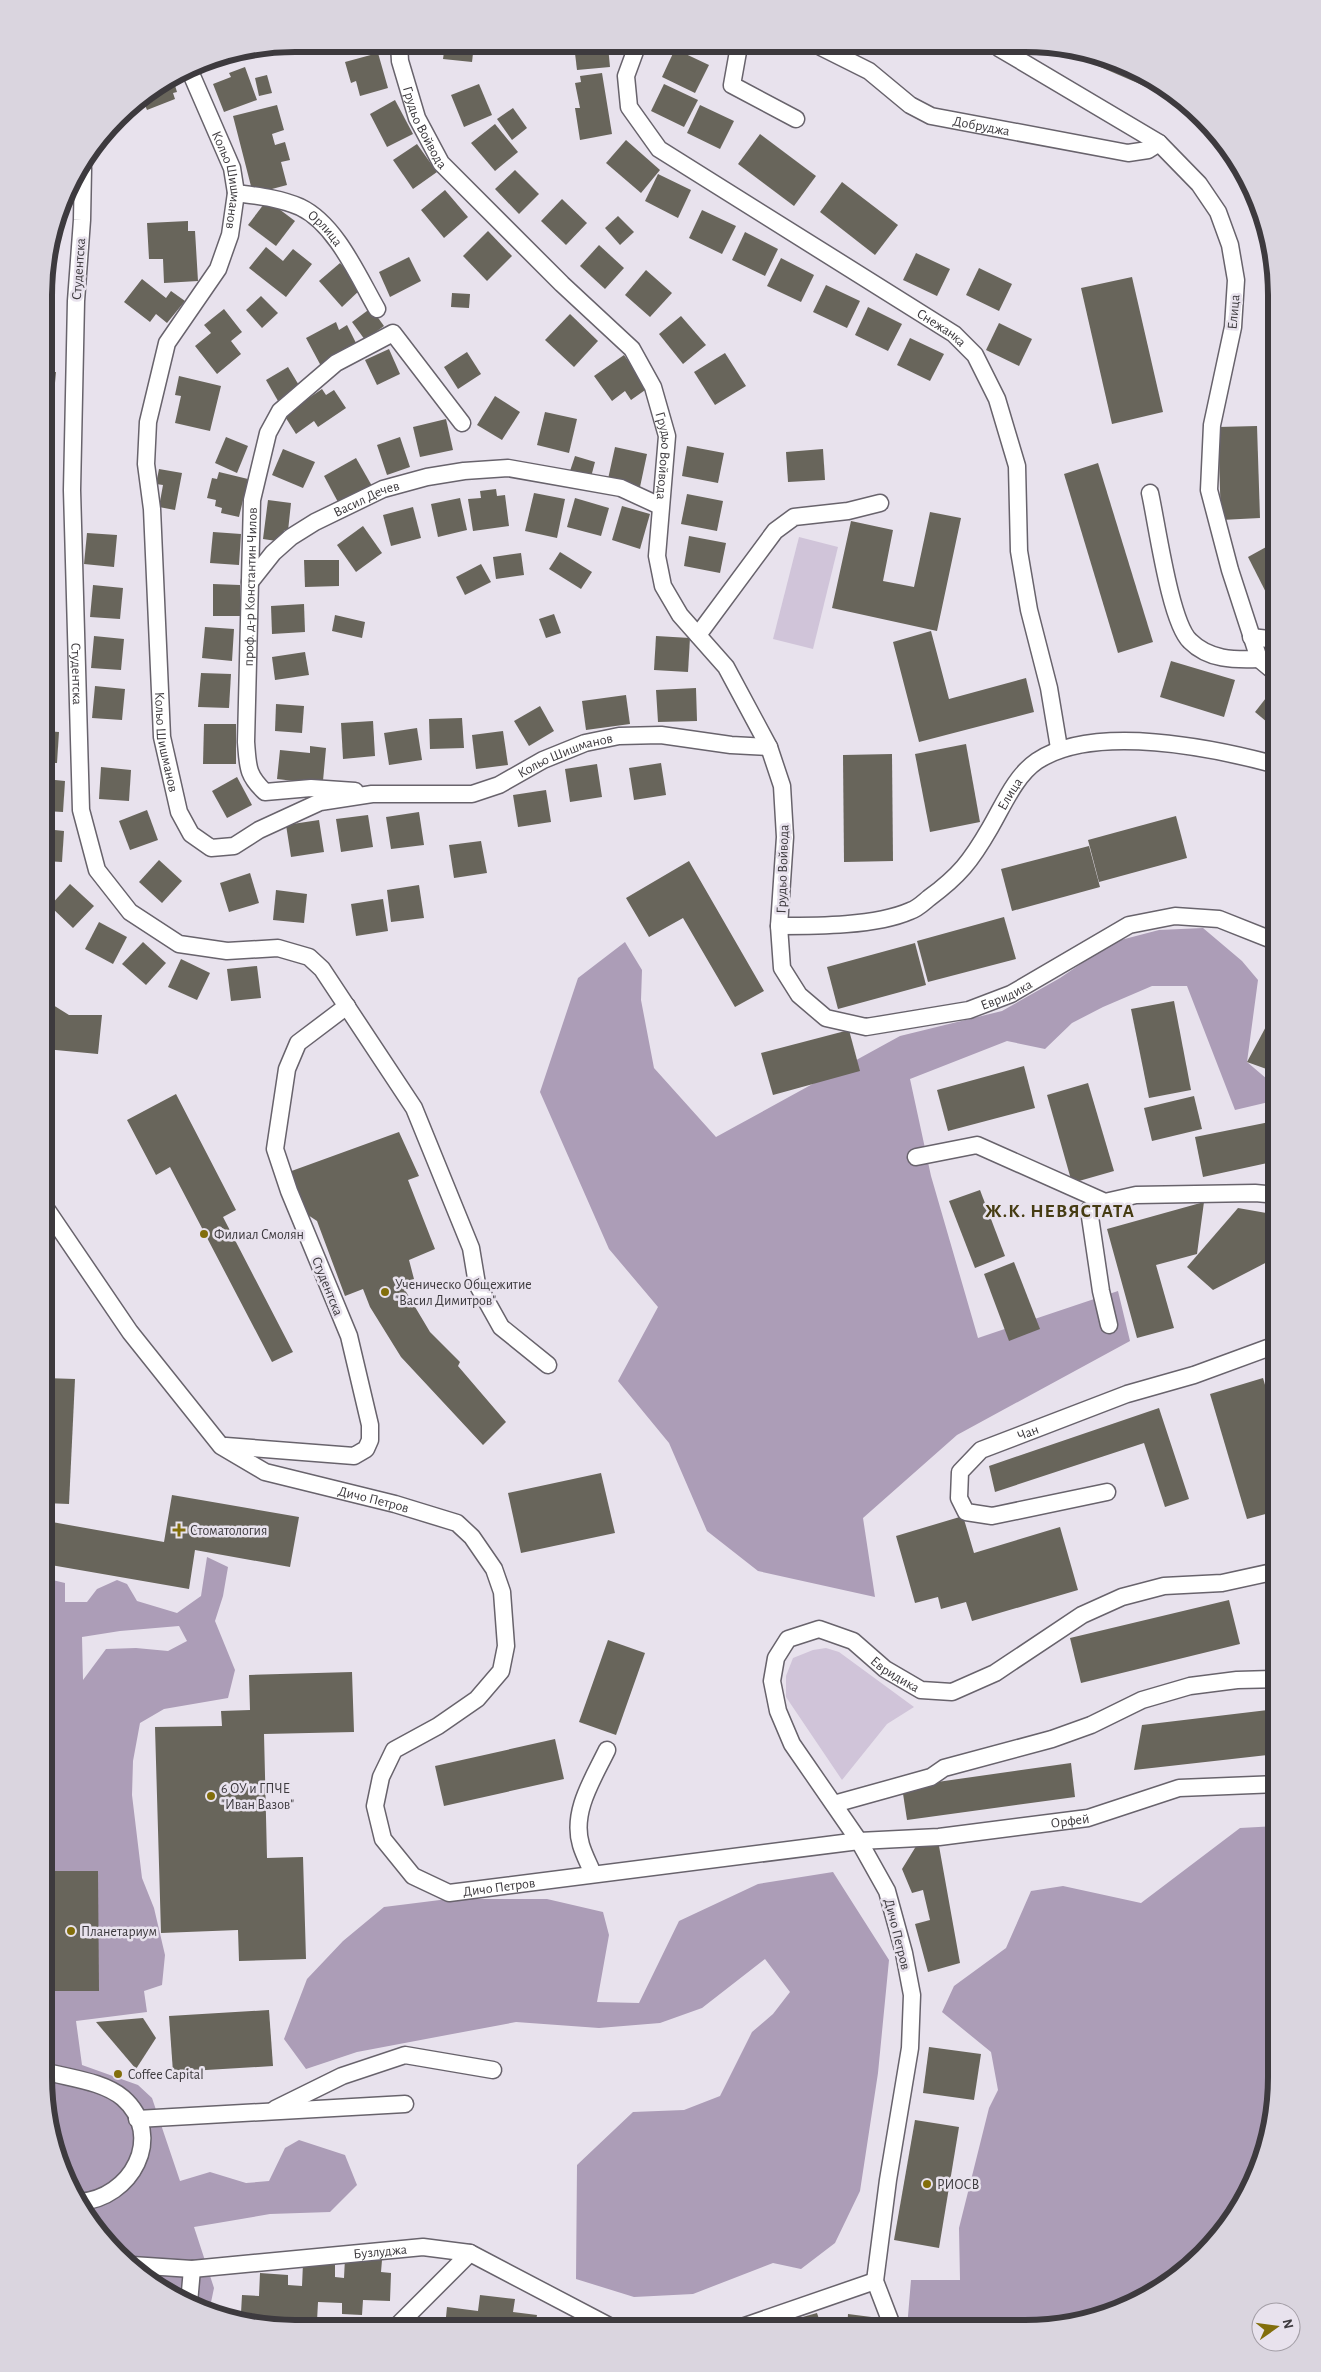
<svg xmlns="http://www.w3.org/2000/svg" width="1321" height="2372" viewBox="0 0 1321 2372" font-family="'Alegreya Sans',sans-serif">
<rect width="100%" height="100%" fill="#e8e2ed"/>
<!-- green -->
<g fill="#d0c4d9">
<path d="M799,537L838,547L813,649L773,639Z"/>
<path d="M826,1648L839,1652L914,1707L887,1724L842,1780L786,1697V1676L793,1658L813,1650Z"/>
</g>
<!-- forest -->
<g fill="#ac9db7" fill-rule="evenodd">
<path d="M1203,928L1242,961L1258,980L1247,1062L1267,1079L1277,1064V1100L1235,1110L1187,986H1152L1103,1007L1072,1023L1045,1049L1007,1041L910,1079L931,1176L978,1338L1118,1291L1130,1341L957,1435L863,1518L875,1597L758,1571L707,1531L669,1443L618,1381L658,1307L609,1249L540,1092L578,978L625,942L642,970L641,1000L654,1068L716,1137L900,1036L1002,1011L1060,978L1113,942L1159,930Z"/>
<path d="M207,1557L228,1567L223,1596L215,1621L235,1670L228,1698L164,1709L140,1723L133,1761L132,1795L142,1878L154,1908L165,1955L162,1985L144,1991L147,2012L76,2021L82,2065L138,2085L152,2098L180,2181L210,2172L246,2183L269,2181L285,2148L299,2140L345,2155L357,2185L330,2212L270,2214L194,2227L214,2288L209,2312L199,2309L142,2276L86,2217L57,2158L44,2076V1578L65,1583V1602H87L97,1589L117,1580L127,1584L137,1601L177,1613L201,1596ZM179,1626L187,1641L168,1651L136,1648L106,1649L83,1680L82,1637L120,1631Z"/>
<path d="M1277,1826V2093L1258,2172L1225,2230L1178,2276L1107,2315L1025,2328H907L911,2280H960L959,2228L989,2108L998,2090L991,2052L942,2012L954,1986L1006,1948L1031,1891L1063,1886L1141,1903L1240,1828Z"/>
<path d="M833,1872L889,1960L878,2073L860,2191L835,2243L801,2269L773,2263L693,2294L634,2297L576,2279L577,2165L633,2112L684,2110L720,2096L752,2032L773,2014L790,1992L765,1959L702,2008L660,2023L599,2028L516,2022L357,2052L306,2069L284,2039L307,1979L343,1941L384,1907L448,1899H547L603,1912L609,1935L597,2002L639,2003L679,1921L758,1884Z"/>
</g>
<!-- building -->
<g fill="#68655b">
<path d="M445,45H474L472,62L443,59Z"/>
<path d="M574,45L608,46L610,67L577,70Z"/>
<path d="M692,46H712L708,54Z"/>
<path d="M675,49L709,65L695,93L662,77Z"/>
<path d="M378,53L388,88L360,96L356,81L351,83L345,62Z"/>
<path d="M1102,58L1136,70L1172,93L1170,97L1098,66Z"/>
<path d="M245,67L257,100L224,112L213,84L231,77L229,73Z"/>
<path d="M602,73L612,134L580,140L575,108H580L575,83L581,82L580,76Z"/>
<path d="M267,75L272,93L259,96L255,78Z"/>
<path d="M173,79L177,92L173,93L175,99L147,110L142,98Z"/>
<path d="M479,84L492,115L464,127L451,95Z"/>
<path d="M664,84L698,100L684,127L651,111Z"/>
<path d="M395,100L413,134L387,147L370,114Z"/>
<path d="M277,105L284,130L272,134L275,145L285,142L290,160L281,162L287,185L253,194L233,116Z"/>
<path d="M700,105L734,121L720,149L687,133Z"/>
<path d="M513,108L527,128L512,140L497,119Z"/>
<path d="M495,124L518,152L495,171L471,143Z"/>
<path d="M760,134L816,176L794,206L738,164Z"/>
<path d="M626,140L660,170L641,193L606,163Z"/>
<path d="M417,144L437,172L413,189L393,160Z"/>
<path d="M515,170L539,194L519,214L495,189Z"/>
<path d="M658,174L691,190L678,218L645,201Z"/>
<path d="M842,182L898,225L875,255L820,212Z"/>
<path d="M445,190L468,217L444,238L421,210Z"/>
<path d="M562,199L587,223L566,245L541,221Z"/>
<path d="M267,200L295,221L276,246L248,225Z"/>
<path d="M702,210L736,226L722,254L689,238Z"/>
<path d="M618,216L634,232L620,245L605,228Z"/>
<path d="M188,221V231H195L198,281L164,283L163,259H149L147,223Z"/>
<path d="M488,231L512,256L487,281L463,256Z"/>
<path d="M745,232L778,249L765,276L732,260Z"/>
<path d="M599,245L624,268L605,289L580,266Z"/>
<path d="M266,247L283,261L293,249L312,264L286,297L249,268Z"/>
<path d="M916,253L950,269L937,296L903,280Z"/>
<path d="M409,257L421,281L390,297L379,272Z"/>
<path d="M781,258L814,275L801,302L767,286Z"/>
<path d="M340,263L362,288L342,307L319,281Z"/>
<path d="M979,268L1012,284L999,311L966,295Z"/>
<path d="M646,270L672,293L650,317L625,295Z"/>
<path d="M1132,277L1163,412L1112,424L1081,288Z"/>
<path d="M142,279L166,298L171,291L185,301L167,323L156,314L150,322L124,302Z"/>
<path d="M826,285L860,301L847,328L813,312Z"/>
<path d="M452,293L470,294L469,308L451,307Z"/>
<path d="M261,296L278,313L262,328L246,310Z"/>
<path d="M868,307L902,324L888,351L855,335Z"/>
<path d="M371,308L384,326L365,340L352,322Z"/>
<path d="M224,309L242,332L231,341L241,354L217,374L195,346L211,333L204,325Z"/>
<path d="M570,314L598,341L574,367L545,340Z"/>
<path d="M681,316L706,345L683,364L659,334Z"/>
<path d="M46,320L52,321L49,352H46Z"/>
<path d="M336,322L339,330L347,325L358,347L321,366L306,338Z"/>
<path d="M999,323L1032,339L1019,366L986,350Z"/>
<path d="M910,338L944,354L930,381L897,365Z"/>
<path d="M389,349L400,374L377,385L365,360Z"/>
<path d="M467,352L481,374L458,389L444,367Z"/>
<path d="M725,353L746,386L715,405L694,372Z"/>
<path d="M624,355L648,388L631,400L625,391L612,401L594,376Z"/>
<path d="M288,367L300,387L278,401L266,380Z"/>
<path d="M46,372H56L53,404L46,403Z"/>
<path d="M179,376L221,386L210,431L175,423L181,396L175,395Z"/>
<path d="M322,389L326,395L334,390L346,408L318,427L314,421L296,434L284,415Z"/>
<path d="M495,396L520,412L502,440L477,425Z"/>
<path d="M545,412L577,419L569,453L537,445Z"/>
<path d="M446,419L453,450L420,457L413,427Z"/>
<path d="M1257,426L1260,518L1221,520L1218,427Z"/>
<path d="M226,437L248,446L237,473L215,463Z"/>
<path d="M400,437L410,467L387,475L377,445Z"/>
<path d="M687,446L724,453L718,483L682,476Z"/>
<path d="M615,447L647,454L640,487L608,479Z"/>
<path d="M283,449L315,462L303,488L272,475Z"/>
<path d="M823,449L825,480L788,482L786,452Z"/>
<path d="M575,456L595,462L591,477L570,471Z"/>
<path d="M356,458L372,486L339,504L324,476Z"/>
<path d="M1098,463L1153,642L1118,653L1064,474Z"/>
<path d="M159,469L182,473L175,510L159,507L163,485L156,484Z"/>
<path d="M219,472L248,479L239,517L221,513L222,508L215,506L216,500L207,498L212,478L217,479Z"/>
<path d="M496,489L497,496L505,495L509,526L473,531L468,499L481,498L480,491Z"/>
<path d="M534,493L565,499L557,538L525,531Z"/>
<path d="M687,494L723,501L717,531L681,524Z"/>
<path d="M460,498L467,530L438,537L431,504Z"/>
<path d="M575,498L609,508L601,536L567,527Z"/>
<path d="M268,500L291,503L288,531L284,530L283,542L263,539Z"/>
<path d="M622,506L650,514L640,549L612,540Z"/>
<path d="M413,507L421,538L391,546L383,515Z"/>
<path d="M930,512L961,518L937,631L832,608L851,521L893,530L883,581L914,587Z"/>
<path d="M363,526L382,553L356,572L337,545Z"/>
<path d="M213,532L241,534L239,565L210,563Z"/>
<path d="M87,533L117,535L114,567L84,564Z"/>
<path d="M689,536L726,543L720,573L684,566Z"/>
<path d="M1277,541V614L1248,557Z"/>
<path d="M560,552L592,572L581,589L549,569Z"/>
<path d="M521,553L524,575L496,579L493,557Z"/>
<path d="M304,560H339V586L305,587Z"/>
<path d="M481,564L491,582L465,595L456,577Z"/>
<path d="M213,584L240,585V616H213Z"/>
<path d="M93,585L123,588L120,619L90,617Z"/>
<path d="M304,604L305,632L272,634L271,606Z"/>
<path d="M554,614L561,633L546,638L539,619Z"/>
<path d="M335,615L365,622L362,638L332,631Z"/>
<path d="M205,627L234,629L232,661L202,658Z"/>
<path d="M931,631L949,699L1026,678L1034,712L919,742L893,642Z"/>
<path d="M94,636L124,639L121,670L91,668Z"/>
<path d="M656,636L690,638L688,672L654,670Z"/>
<path d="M305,652L309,675L275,680L272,657Z"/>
<path d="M1171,661L1235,680L1224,717L1160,697Z"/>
<path d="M45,668H52L49,700H45Z"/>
<path d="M201,673L231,674L229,708L198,707Z"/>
<path d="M1277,684V728H1274L1255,712Z"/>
<path d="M95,686L125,689L122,720L92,718Z"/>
<path d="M696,688L697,721L658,722L656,690Z"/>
<path d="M626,695L630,724L586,730L582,701Z"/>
<path d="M276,704L304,706L302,733L275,731Z"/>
<path d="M540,706L554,731L529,746L514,721Z"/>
<path d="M462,718L464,748L430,749L429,719Z"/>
<path d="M373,721L375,756L343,759L341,723Z"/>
<path d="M204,724H236V764H203Z"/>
<path d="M417,728L422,760L389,765L384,733Z"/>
<path d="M45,731L59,732L57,763H45Z"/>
<path d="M503,731L508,765L476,769L472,735Z"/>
<path d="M966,744L980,822L930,832L915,754Z"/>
<path d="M310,746L326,748L323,781L304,779L303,782L277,779L280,750L310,753Z"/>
<path d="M892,754L893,861L844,862L843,755Z"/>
<path d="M661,763L666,795L634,800L629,768Z"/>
<path d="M597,764L602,797L570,802L565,769Z"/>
<path d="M101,767L131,770L129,801L99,799Z"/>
<path d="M237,777L252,805L227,818L212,791Z"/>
<path d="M45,779L65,781L63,812L45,811Z"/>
<path d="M546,790L551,822L518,827L513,795Z"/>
<path d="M147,810L158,840L130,850L119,821Z"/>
<path d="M419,812L424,845L391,849L386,817Z"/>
<path d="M368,815L373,847L341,852L336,819Z"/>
<path d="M1176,816L1187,858L1099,882L1088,840Z"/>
<path d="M319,820L324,852L291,857L286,825Z"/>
<path d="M45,829L64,831L62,862L45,861Z"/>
<path d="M481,841L487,873L454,878L449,845Z"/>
<path d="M1089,846L1100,887L1012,911L1001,869Z"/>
<path d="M159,860L182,881L162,903L139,882Z"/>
<path d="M689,861L764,991L735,1007L683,918L649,937L626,898Z"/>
<path d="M250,873L259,903L229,912L220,883Z"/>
<path d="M70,884L94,906L73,928L50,906Z"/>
<path d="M419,885L424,918L391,922L387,890Z"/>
<path d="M276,890L307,894L304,923L273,920Z"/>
<path d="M383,899L388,931L356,936L351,904Z"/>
<path d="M1004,917L1016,959L928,982L917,941Z"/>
<path d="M99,922L127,937L113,964L85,949Z"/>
<path d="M143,942L166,963L146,985L122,964Z"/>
<path d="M915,943L926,985L838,1009L827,967Z"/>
<path d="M181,959L210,973L197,1000L168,987Z"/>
<path d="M257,966L261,998L231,1001L227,969Z"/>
<path d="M45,1000L69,1015H102L98,1054L45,1049Z"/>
<path d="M1174,1001L1191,1090L1149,1098L1131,1009Z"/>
<path d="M1277,1006V1063L1272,1071L1247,1062Z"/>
<path d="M849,1030L860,1071L773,1095L761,1053Z"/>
<path d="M1024,1066L1035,1108L948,1131L937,1090Z"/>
<path d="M1088,1083L1114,1171L1072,1183L1047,1095Z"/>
<path d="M176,1094L236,1210L223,1217L293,1352L272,1362L170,1167L156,1175L127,1120Z"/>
<path d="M1194,1096L1202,1129L1152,1141L1144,1108Z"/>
<path d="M1274,1121L1277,1136V1161L1203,1177L1195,1137Z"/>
<path d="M399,1132L419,1176L408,1180L435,1249L409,1260L414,1279L402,1285L430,1332L460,1362L458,1366L506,1422L483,1445L401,1357L370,1307L363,1289L345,1296L317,1221L299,1209L286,1173Z"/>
<path d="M980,1190L1005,1256L975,1268L949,1201Z"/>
<path d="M1204,1202L1197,1254L1156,1265L1174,1328L1137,1338L1107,1229Z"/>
<path d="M1238,1208L1277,1215V1257L1213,1290L1187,1267Z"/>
<path d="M1014,1262L1040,1329L1009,1341L984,1274Z"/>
<path d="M45,1378L75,1379L69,1504L44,1503Z"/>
<path d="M1263,1378L1277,1426V1511L1247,1519L1210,1394Z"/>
<path d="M1159,1408L1189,1499L1165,1507L1144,1443L995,1492L989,1466Z"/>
<path d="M601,1473L615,1533L521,1553L508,1493Z"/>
<path d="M172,1495L299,1517L290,1567L195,1550L189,1589L45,1564L52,1522L164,1542Z"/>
<path d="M963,1516L974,1553L1060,1527L1078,1590L972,1621L966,1602L941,1609L938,1597L915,1603L896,1536Z"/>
<path d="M1229,1600L1240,1644L1081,1683L1070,1638Z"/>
<path d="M608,1640L645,1653L616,1735L579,1722Z"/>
<path d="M352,1672L354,1732L264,1734L267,1858L303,1857L306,1959L239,1961L238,1930L161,1933L155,1727L222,1726L221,1711L250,1710L249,1675Z"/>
<path d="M1277,1709V1754L1134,1770L1142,1725Z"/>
<path d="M555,1739L564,1779L444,1806L435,1766Z"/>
<path d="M1071,1763L1075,1797L907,1820L902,1787Z"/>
<path d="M918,1843L939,1846L960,1963L928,1972L915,1924L930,1920L923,1890L912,1893L902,1869Z"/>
<path d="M44,1871H98L99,1991H44Z"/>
<path d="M269,2010L273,2066L173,2072L169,2016Z"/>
<path d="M143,2018L156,2038L136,2069L96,2022Z"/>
<path d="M929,2047L981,2054L974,2100L923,2093Z"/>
<path d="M915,2120L959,2127L939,2248L894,2240Z"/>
<path d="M345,2258L382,2260L381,2272L391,2273L390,2301L363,2300L362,2315L342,2314V2303L318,2302L317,2321L279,2319V2326L254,2324V2314L241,2313L242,2295L259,2296L260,2273L288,2275V2285L302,2286L303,2263L335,2264V2277L344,2278Z"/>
<path d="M480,2295L515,2299L513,2312L537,2315L535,2327H445L447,2307L478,2311Z"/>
<path d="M817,2313L822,2328H767V2327Z"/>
<path d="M848,2314L879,2318L878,2328H847Z"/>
</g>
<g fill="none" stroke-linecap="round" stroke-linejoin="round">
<!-- street casing -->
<g stroke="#68636c" stroke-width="19">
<g id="street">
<path id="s1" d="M399,44L400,61L417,118L441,163L562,284L632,349L653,387L667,436L657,556L663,586L680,615L726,667L769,747L782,786L785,837L779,926L782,968L799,995L826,1018L866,1027L969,1010L1011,994L1129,925L1175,916L1219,919L1277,942"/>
<path id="s2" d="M637,46L626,76L629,107L659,149L954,334L975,355L997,399L1017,466L1019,551L1029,610L1049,688L1059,748"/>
<path d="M739,46L732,85L796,119"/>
<path id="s3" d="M821,47L869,71L910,105L931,116L1128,153L1148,150L1159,143"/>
<path d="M999,48L1159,143L1199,184L1218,212L1230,245L1236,280L1233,327L1212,425L1209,490L1230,570L1259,659L1277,674"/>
<path id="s4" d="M189,69L232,168L236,193L230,235L218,269L167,343L148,422L146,464L152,509L162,737L179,812L191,834L211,848L234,846L259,830L320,802L372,794H472L499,785L543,760L585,743L619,736L661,735L731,745L769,747"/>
<path id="s5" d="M83,168L82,220L76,301L72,490L81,810L97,870L130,912L179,944L227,951L278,948L309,957L322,969L414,1108L471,1248L477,1284L501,1327L548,1365"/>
<path id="s6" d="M236,193C258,196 279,198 300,207C336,224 358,276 377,309"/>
<path d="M1150,493C1157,524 1170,622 1190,641C1209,660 1234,660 1259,659"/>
<path id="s7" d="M250,582L273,553L291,537L315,522L383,489L427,477L464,471L508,468L621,488L660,506"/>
<path d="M698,635L775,531L794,517L848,511L880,503"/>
<path d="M1251,637L1277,640"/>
<path id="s8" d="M355,791L311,788L265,792C247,775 248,767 246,742L252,500L268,433L280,411L336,363L393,333L462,423"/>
<path id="s9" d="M779,926C817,926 876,926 910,911C917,909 923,903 929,898C959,876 971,861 990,828C1003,806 1015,776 1037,761C1095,723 1214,748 1277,765"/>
<path d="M916,1157L977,1145L1105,1202L1136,1195L1255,1193L1277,1195"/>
<path d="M1105,1202L1089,1210L1101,1291L1109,1325"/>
<path id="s10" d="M45,1207L130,1332L221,1446L265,1472L395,1504L457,1523L472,1537L494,1569L502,1592L506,1646L501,1671L477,1699L438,1726L394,1750L381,1777L375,1806L383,1839L413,1876L449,1893L859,1841L939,1837L1088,1818L1179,1788L1277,1784"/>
<path d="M226,1446L354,1456L366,1449L370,1440V1425L349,1336L289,1191L275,1149L287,1069L298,1043L347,1006"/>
<path id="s11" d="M1107,1492L992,1516L966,1512L959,1498L960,1472L981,1450L1127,1394L1194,1375L1273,1346L1277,1341"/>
<path d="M834,1804L931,1777L944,1768L1052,1739L1091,1725L1142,1700L1190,1686L1237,1680L1277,1679"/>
<path d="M593,1874C589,1864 584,1855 581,1845C571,1812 593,1779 607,1750"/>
<path d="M44,2071C68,2078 103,2081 123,2098C166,2136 131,2199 79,2202"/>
<path d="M275,2109L342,2076L405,2055L493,2070"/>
<path d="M137,2119L405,2104"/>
<path id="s12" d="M132,2265L192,2269L423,2247L470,2253L611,2327"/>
<path d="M189,2303L192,2269"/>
<path d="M397,2326L470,2253"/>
<path d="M742,2327L875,2281"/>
<path id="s13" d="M893,2328L875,2281L888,2180L910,2048L912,1995L904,1953L887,1891L859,1841L792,1744L778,1711L772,1681L776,1658L788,1639L819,1629L853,1641L885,1669L921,1690L952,1692L995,1673L1082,1615L1122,1597L1164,1586L1222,1583L1277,1571"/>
</g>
</g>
<!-- street -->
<use href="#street" stroke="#fff" stroke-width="16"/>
</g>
<!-- markers -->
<g fill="#826e0b" stroke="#e8e2ed" stroke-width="2">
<circle cx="204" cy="1234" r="5"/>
<circle cx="385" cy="1292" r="5"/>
<path d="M176.5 1522.5h5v5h5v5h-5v5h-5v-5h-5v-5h5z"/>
<circle cx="211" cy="1796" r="5"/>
<circle cx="71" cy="1931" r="5"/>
<circle cx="118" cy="2074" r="5"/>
<circle cx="927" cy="2184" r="5"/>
</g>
<g text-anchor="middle" stroke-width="5" stroke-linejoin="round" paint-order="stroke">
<!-- street labels -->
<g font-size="14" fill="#3d3a3e" stroke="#e8e2ed">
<text dy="5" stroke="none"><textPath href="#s1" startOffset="88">Грудьо Войвода</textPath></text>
<text dy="5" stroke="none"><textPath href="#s3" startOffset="182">Добруджа</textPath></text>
<text dy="5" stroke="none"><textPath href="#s4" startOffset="119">Кольо Шишманов</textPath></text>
<text dy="5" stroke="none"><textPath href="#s6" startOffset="99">Орлица</textPath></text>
<text transform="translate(78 269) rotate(-86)" y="5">Студентска</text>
<text transform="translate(1233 312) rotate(-85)" y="5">Елица</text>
<text dy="5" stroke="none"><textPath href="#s2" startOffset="449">Снежанка</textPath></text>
<text dy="5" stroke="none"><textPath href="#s1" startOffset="508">Грудьо Войвода</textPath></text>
<text dy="5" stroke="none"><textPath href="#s7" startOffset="146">Васил Дечев</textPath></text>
<text dy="5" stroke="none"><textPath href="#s8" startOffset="301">проф. д-р Константин Чилов</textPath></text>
<text dy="5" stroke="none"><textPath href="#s5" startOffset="506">Студентска</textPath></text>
<text dy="5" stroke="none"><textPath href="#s4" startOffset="704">Кольо Шишманов</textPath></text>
<text dy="5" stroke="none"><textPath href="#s4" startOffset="1199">Кольо Шишманов</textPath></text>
<text dy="5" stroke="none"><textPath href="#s9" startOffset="289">Елица</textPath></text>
<text transform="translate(782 869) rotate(-88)" y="5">Грудьо Войвода</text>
<text dy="5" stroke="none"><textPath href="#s1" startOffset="1310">Евридика</textPath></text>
<text transform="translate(328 1286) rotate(68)" y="5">Студентска</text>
<text dy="5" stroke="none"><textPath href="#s11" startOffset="266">Чан</textPath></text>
<text dy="5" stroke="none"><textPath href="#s10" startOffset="460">Дичо Петров</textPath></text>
<text dy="5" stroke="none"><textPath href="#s13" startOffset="856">Евридика</textPath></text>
<text dy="5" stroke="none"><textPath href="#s10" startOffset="1651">Орфей</textPath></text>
<text dy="5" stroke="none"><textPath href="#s10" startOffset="1076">Дичо Петров</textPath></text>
<text transform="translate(898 1934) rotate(76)" y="5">Дичо Петров</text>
<text dy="5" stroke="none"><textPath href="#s12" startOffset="249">Бузлуджа</textPath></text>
</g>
<!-- poi labels -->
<g font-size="14" fill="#3d3a3e" stroke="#e8e2ed" text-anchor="start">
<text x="214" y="1239">Филиал Смолян</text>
<text x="395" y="1289">Ученическо Общежитие<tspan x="395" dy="16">"Васил Димитров"</tspan></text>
<text x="190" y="1535">Стоматология</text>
<text x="221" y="1793">6 ОУ и ГПЧЕ<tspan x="221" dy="16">"Иван Вазов"</tspan></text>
<text x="81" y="1936">Планетариум</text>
<text x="128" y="2079">Coffee Capital</text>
<text x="937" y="2189">РИОСВ</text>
</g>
<!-- district labels -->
<g font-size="19" font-weight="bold" letter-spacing="1" fill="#463c13" stroke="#e8e2ed">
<text x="1060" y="1217">Ж.К. НЕВЯСТАТА</text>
</g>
</g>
<!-- crop -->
<path d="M0 0H1321V2372H0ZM295 52H1025A243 243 0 0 1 1268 295V2077A243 243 0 0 1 1025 2320H295A243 243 0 0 1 52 2077V295A243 243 0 0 1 295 52Z" fill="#dad5df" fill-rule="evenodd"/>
<path fill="none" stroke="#3d3a3e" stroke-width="6" d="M295 52H1025A243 243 0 0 1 1268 295V2077A243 243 0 0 1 1025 2320H295A243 243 0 0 1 52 2077V295A243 243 0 0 1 295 52Z"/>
<!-- north arrow -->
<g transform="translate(1276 2327) rotate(76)"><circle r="24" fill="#e8e2ed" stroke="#a49fa7"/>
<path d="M0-4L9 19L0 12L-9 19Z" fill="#826e0b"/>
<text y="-8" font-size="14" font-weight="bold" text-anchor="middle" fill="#3d3a3e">N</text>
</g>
</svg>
